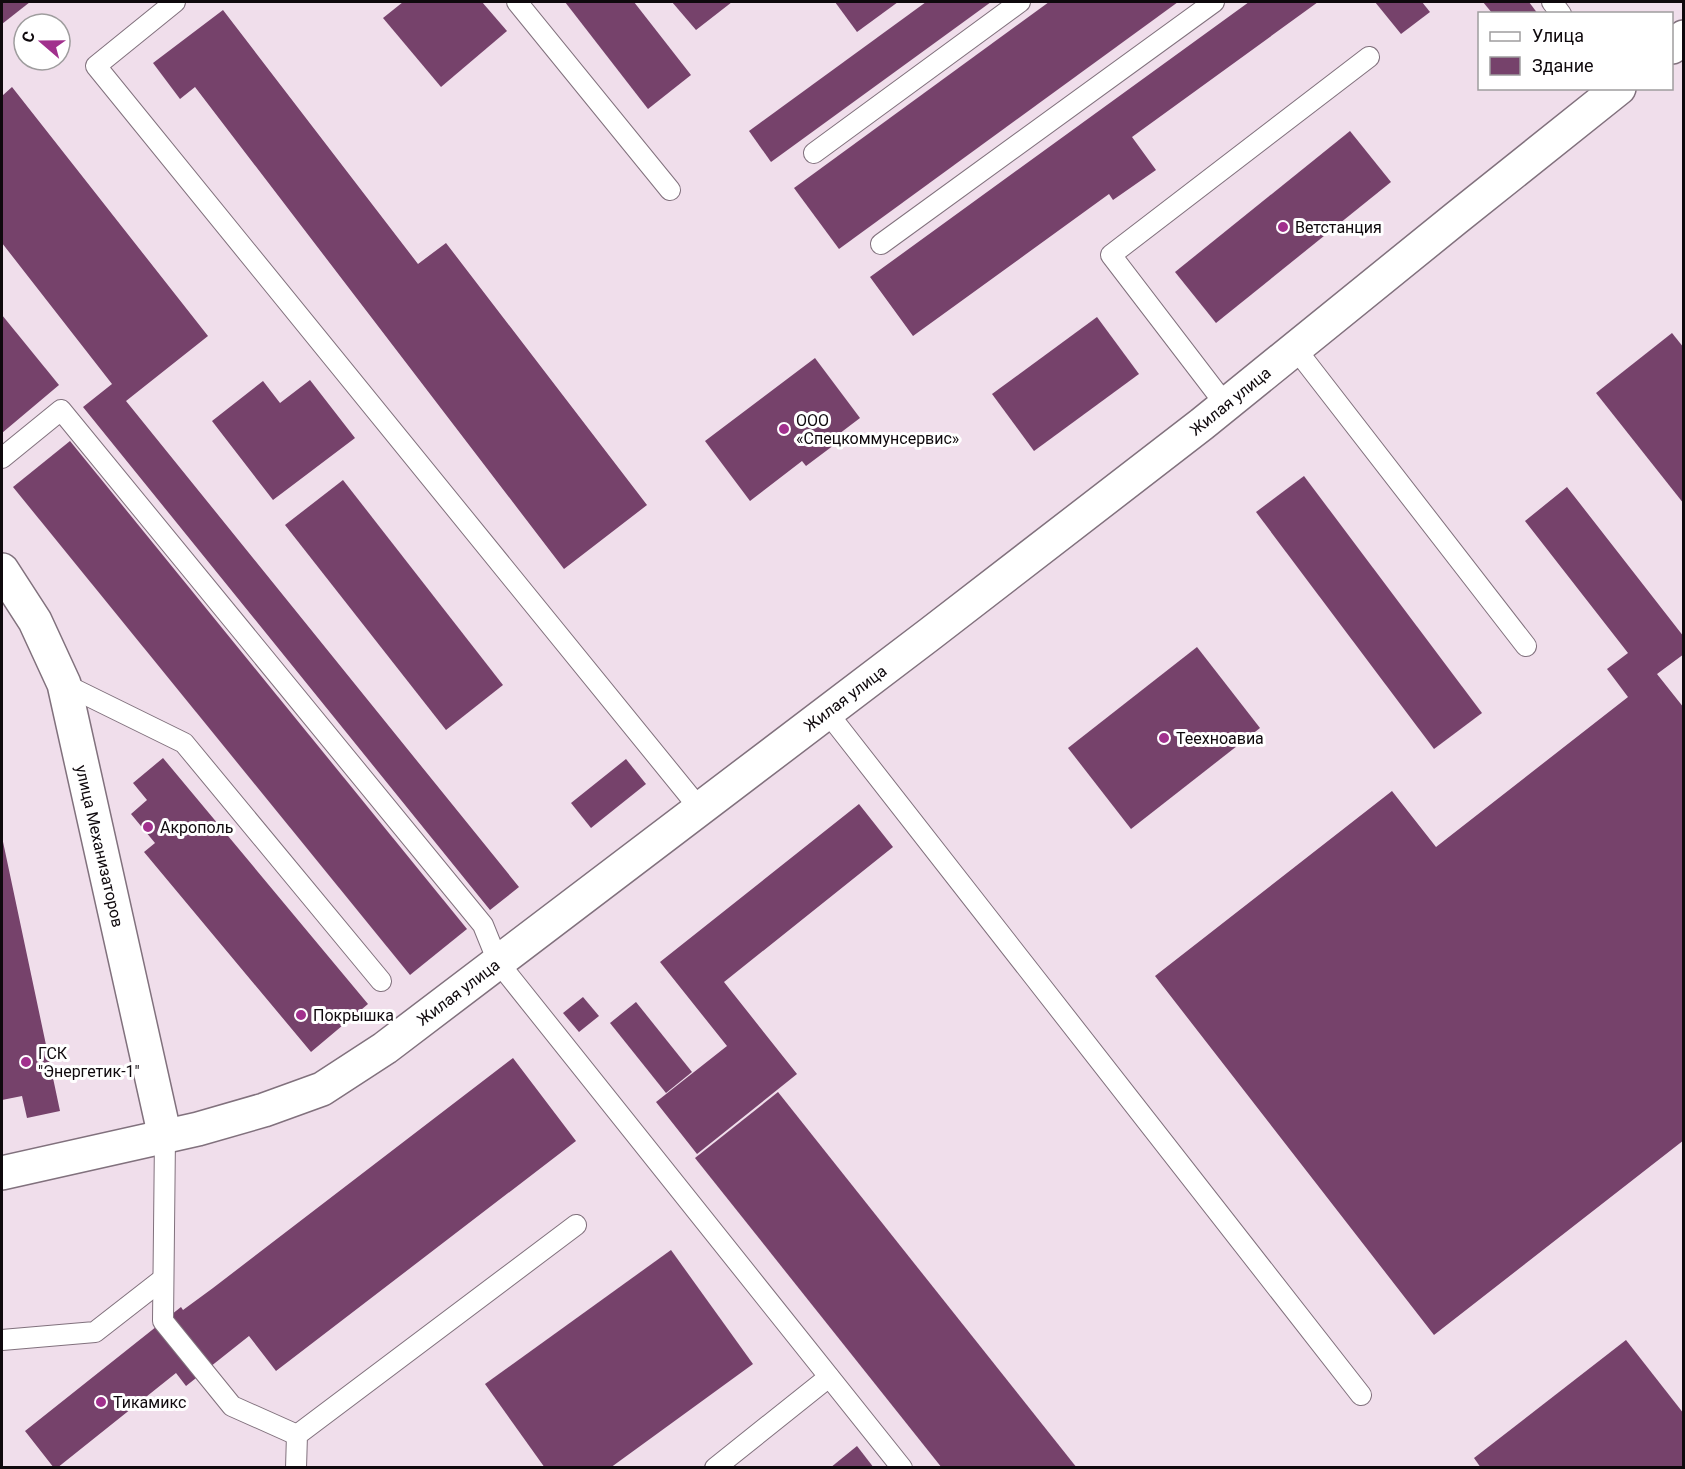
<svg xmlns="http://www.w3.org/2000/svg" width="1685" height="1469" viewBox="0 0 1685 1469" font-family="Roboto,sans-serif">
<rect width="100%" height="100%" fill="#f0deeb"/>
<!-- building -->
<g fill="#76426b">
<path d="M2,2H30L2,24Z"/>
<path d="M403,2H482L507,31L441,87L383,18Z"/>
<path d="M565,2H634L691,75L648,109Z"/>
<path d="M672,2H732L696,30Z"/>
<path d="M835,2H898L857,32Z"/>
<path d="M926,2H991L771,162L749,131Z"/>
<path d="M1049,2H1178L839,249L794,188Z"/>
<path d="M1249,2H1318L1132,137L1156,170L1113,200L1109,194L913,336L870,277Z"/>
<path d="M1375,2H1422L1430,12L1401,34Z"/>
<path d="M1483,2H1529L1538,14L1492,13Z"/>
<path d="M223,10L418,264L446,243L647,505L564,569L195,87L180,99L153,63Z"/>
<path d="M12,87L208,336L126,401L519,887L490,910L83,407L112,384L2,243V96Z"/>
<path d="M1350,131L1391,182L1216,323L1175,272Z"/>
<path d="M2,315L59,385L2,433Z"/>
<path d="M1097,317L1139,374L1034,451L992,394Z"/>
<path d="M1672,333L1684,348V504L1596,393Z"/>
<path d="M815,358L860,418L831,440L834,445L806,466L802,461L750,501L705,441Z"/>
<path d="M310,380L355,438L273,500L212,421L263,381L280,403Z"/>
<path d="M70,441L467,929L410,975L13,487Z"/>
<path d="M1304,476L1482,713L1434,749L1256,512Z"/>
<path d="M343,480L503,685L446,730L285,525Z"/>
<path d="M1567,487L1684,637V654L1657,674L1684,708V1140L1434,1335L1155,976L1392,791L1436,847L1628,697L1607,669L1628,653L1525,521Z"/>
<path d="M1197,647L1260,728L1131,829L1068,748Z"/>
<path d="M163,758L368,1004L311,1052L144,852L155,843L131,814L147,800L133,783Z"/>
<path d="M626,759L646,784L591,828L571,803Z"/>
<path d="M859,804L893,847L724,982L797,1074L697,1154L656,1102L727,1046L660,962Z"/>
<path d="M2,837L60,1111L27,1118L22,1096L2,1100Z"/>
<path d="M583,997L599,1016L579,1032L563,1013Z"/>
<path d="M636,1002L692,1072L666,1093L610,1023Z"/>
<path d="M513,1058L576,1141L276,1371L249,1336L186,1386L176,1373L57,1468H54L25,1431L181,1307L183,1310L213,1288Z"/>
<path d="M778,1092L1077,1468H942L695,1158Z"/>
<path d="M671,1250L753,1364L610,1468H545L485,1384Z"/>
<path d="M1626,1340L1684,1414V1468H1481L1474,1458Z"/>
<path d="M857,1446L874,1468H830Z"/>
</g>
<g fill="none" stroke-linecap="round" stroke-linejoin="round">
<!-- service casing -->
<g stroke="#81717d" stroke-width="22">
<g id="service">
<path d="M175,2L96,66L700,809"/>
<path d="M517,2L670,190"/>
<path d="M1552,2L1561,14"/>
<path d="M814,153L1020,2"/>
<path d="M881,244L1214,2"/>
<path d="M1295,348L1526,646"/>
<path d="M1225,404L1111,255L1369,57"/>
<path d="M2,458L61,410L483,925L498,962L902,1468"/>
<path d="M64,684L184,743L381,981"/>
<path d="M827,712L1361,1395"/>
<path d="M165,1137L163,1321L232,1406L297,1435"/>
<path d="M2,1340L95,1332L163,1279"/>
<path d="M296,1468L297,1435L576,1225"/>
<path d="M715,1468L829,1377"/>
</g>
</g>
<!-- minor casing -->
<g stroke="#81717d" stroke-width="36">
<path id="minor" d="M2,570L35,621L64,684L165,1137"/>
</g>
<!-- secondary casing -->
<g stroke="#81717d" stroke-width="36">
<g id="secondary">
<path d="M1672,47L1684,37"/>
<path d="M2,1173L198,1129L264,1110L322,1089L385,1048L930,634L1202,424L1455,219L1619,88"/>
</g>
</g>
<!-- service -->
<use href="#service" stroke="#fff" stroke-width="20"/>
<!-- minor -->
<use href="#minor" stroke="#fff" stroke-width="33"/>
<!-- secondary -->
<use href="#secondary" stroke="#fff" stroke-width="33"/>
</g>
<!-- markers -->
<g fill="#a1308d" stroke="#fff" stroke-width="2">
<circle cx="1283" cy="227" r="6"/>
<circle cx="784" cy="429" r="6"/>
<circle cx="1164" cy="738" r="6"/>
<circle cx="148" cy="827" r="6"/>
<circle cx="301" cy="1015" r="6"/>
<circle cx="26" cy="1062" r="6"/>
<circle cx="101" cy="1402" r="6"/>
</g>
<g text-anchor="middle" stroke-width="6" stroke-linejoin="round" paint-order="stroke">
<!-- poi labels -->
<g font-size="16" fill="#0f090d" stroke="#fff" text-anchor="start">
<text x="1295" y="233">Ветстанция</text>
<text x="796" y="426">ООО<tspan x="796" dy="18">«Спецкоммунсервис»</tspan></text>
<text x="1176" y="744">Теехноавиа</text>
<text x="160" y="833">Акрополь</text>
<text x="313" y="1021">Покрышка</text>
<text x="38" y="1059">ГСК<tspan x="38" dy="18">"Энергетик-1"</tspan></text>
<text x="113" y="1408">Тикамикс</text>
</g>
<!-- street labels -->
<g font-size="16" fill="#0f090d" stroke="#fff">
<text transform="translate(1230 401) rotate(-39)" y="6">Жилая улица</text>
<text transform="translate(845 698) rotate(-37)" y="6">Жилая улица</text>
<text transform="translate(100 846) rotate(77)" y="6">улица Механизаторов</text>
<text transform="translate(458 992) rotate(-37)" y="6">Жилая улица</text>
</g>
</g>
<!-- border -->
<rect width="1685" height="1469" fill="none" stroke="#0f090d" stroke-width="6"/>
<!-- legend -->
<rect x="1478" y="12" width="195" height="78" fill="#ffffff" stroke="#9f9d9e" stroke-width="1.5"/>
<rect x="1490" y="32" width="30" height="9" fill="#ffffff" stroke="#9f9d9e" stroke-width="1.5"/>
<text x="1532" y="42" font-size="18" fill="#0f090d">Улица</text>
<rect x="1490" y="57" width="30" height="18" fill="#76426b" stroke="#9f9d9e" stroke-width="1.5"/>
<text x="1532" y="72" font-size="18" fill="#0f090d">Здание</text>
<!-- north arrow -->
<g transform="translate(42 42) rotate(290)"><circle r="28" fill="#ffffff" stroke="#9f9d9e" stroke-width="1.5"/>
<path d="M0-4.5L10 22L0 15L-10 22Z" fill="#a1308d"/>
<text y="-9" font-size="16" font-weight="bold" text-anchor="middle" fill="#0f090d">С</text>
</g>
</svg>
